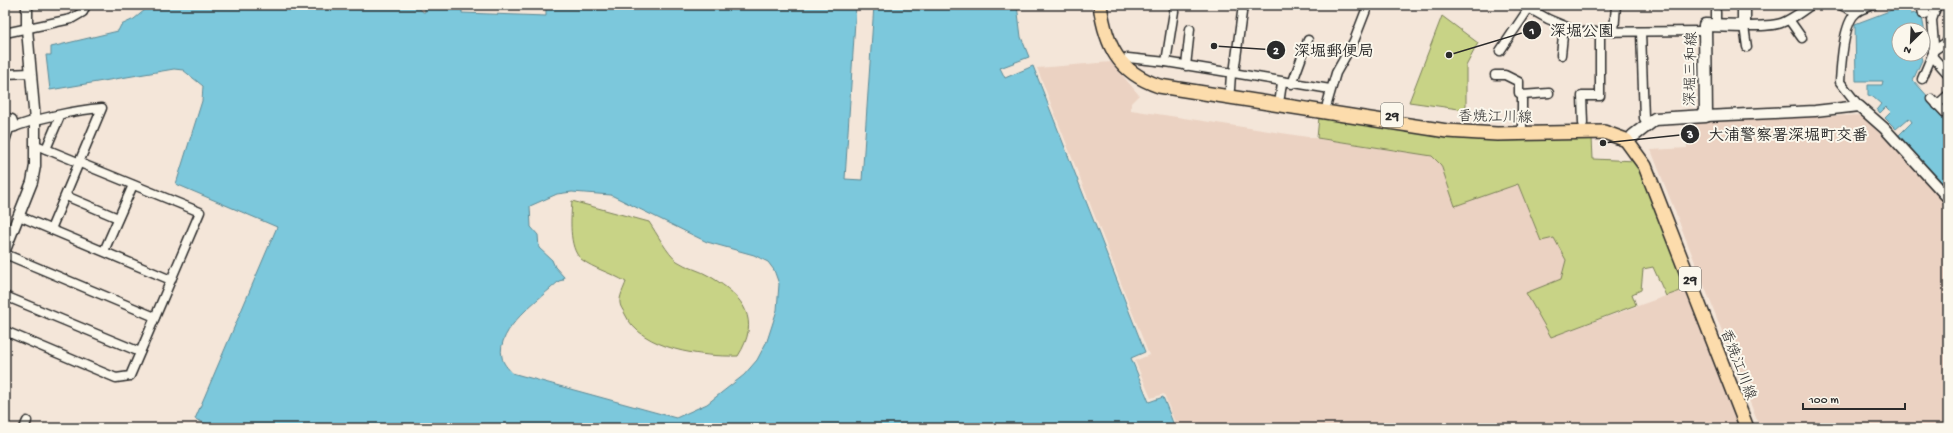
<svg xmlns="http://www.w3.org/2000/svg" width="1953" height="433" viewBox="0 0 1953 433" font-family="'Gochi Hand','Klee One',sans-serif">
<rect width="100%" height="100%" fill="#f4e6d9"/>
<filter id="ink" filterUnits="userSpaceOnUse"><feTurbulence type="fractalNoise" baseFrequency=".025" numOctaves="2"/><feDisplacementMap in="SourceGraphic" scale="8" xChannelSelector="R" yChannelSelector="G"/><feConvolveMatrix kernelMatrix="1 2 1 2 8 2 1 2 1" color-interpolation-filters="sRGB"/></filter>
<g filter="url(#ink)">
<!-- built -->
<g fill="#ebd2c2">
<path d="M1111,62L1139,95L1131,103V110L1432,156L1441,165L1455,206L1518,184L1541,241L1554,238L1567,260L1551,337L1688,288L1742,428H1177L1164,394L1151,398L1135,361L1149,355L1037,68Z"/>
<path d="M1863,115L1948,205V428H1760L1651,150L1687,148L1686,122Z"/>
</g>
<!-- green -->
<g fill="#c8d386" stroke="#7a7f58">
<path d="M1442,16L1478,43L1466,66V110L1409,102Z"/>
<path d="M1319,117L1446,138L1506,141L1592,138L1593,159L1636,161L1654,203L1686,289L1666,296L1653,267L1643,269L1641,290L1632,294L1636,305L1551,337L1526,293L1561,279L1566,260L1554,238L1541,241L1518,184L1455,206L1441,165L1432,156L1317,138Z"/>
<path d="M572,201L649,222C656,232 668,255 677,261C687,268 700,270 711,277C744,297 761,320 738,356C703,357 641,350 625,314C624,311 620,307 620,303C619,297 624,288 626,282C612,273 594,269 581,259C568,248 571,216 572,201Z"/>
</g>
<!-- water -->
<g fill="#7cc8dc" stroke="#5c8995" fill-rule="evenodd">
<path d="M151,5H415L423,12H425V5H462V13L546,16V5H856L845,179L862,180L874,5H1017L1021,37L1029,57L1000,68L1005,78L1033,66L1145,352L1131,358L1149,402L1163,397L1175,428H216L195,419L277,227L176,184L202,101L203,86L183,70L174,69L50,90L46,55H51V47L118,31L121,25L134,19ZM572,192L611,195L707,242L754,255L768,262L774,270L779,284L777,310L767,341L757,360L744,375L707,404L676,418L512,373C508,368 503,364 502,357C495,329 541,298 559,281L563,280L564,277L555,267L552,260L539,248L538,235L531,227L530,206L557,194Z"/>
<path d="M1905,5H1909L1911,14L1921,12L1925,33L1923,40V30H1899V54H1920L1922,60L1913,80L1948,119V190L1898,136L1912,122L1909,118L1896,129L1885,118L1891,112L1886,107L1880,113L1877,109L1881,104L1873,97L1868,95V85H1882L1883,81H1856L1855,24Z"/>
</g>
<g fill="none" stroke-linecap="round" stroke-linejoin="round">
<!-- minor casing -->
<g stroke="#2b2b2b" stroke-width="11">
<g id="minor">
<path d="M1523,5L1548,19L1579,32L1705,31"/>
<path d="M1840,5L1856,12"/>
<path d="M1921,5L1923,14H1926L1929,5"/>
<path d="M1716,12V25"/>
<path d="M1790,21L1802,38"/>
<path d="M1614,32L1616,5"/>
<path d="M1641,32L1644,118L1648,125"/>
<path d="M5,33L71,19L83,12L86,5"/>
<path d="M1747,47L1744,26C1780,26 1782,26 1811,5"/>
<path d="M1500,51L1529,8"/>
<path d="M1933,51L1948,41"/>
<path d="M1561,55L1564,26"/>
<path d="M1932,56L1948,74"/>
<path d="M1128,58L1166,62L1330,89"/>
<path d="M1166,62L1175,5"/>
<path d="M1186,66L1190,29"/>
<path d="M5,74L31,73"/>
<path d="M1495,75H1505L1519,82V93L1522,95V126"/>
<path d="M1922,79L1933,53L1934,45L1932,20L1937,5"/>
<path d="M1292,84L1308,40"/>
<path d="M1230,89L1231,74L1234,73L1243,5"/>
<path d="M1522,95L1549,93"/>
<path d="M1280,97L1282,83"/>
<path d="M1932,99L1948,116"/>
<path d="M1327,104L1336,73L1354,41L1368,5"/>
<path d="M1937,105L1948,95"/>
<path d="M1859,106L1840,82C1841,66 1843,23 1856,13C1860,9 1868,7 1873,5"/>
<path d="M5,117L12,119L15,127"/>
<path d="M1583,123L1582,96H1600V33"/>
<path d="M5,141L9,129C34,119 75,110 102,108L51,229"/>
<path d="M46,149L60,116"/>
<path d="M66,196L118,218"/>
<path d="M19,216L171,280"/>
<path d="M104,251L133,185"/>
<path d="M5,254L155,317"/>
<path d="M5,296L140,352"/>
<path d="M5,331L116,378L130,376L200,212L36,145"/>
<path d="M24,428L27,421"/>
</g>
</g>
<!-- tertiary casing -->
<g stroke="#2b2b2b" stroke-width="13">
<g id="tertiary">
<path d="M1706,116L1815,111L1859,106L1884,128L1948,198"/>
<path d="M5,250L32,182L35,166V121L27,29V5"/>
</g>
</g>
<!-- secondary casing -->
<g stroke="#2b2b2b" stroke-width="15">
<path id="secondary" d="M1633,136L1655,119L1706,116L1705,25L1744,26V5"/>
</g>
<!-- primary casing -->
<g stroke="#2b2b2b" stroke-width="16">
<path id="primary" d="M1100,5C1106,46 1118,72 1159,86L1447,131L1497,134L1604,132L1626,140L1645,166L1747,428"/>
</g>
<!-- minor -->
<use href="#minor" stroke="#fbf7ec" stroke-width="8"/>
<!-- tertiary -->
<use href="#tertiary" stroke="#fbf7ec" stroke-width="10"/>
<!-- secondary -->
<use href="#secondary" stroke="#fbf7ec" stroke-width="12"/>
<!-- primary -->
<use href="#primary" stroke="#fcdcac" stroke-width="13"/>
</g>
</g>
<g text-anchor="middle" stroke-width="4" stroke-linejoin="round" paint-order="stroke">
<!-- shield labels -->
<g fill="#fbf7ec" stroke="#696865" stroke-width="1">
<rect x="1381" y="103" width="22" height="24" rx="3"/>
<rect x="1679" y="267" width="22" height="24" rx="3"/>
</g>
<g font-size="14" font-weight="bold" fill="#2b2b2b">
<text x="1392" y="120">29</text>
<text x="1690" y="284">29</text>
</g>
<!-- street labels -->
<g font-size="15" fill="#2b2b2b" stroke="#fbf7ec">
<text transform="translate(1690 69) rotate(-89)" y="5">深堀三和線</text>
<text transform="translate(1495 116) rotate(1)" y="5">香焼江川線</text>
<text transform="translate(1739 364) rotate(69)" y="5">香焼江川線</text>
</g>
</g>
<!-- callouts -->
<path fill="none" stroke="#2b2b2b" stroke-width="1.5" d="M1449 55L1532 30M1214 46L1276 50M1603 143L1690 134"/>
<g fill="#2b2b2b" stroke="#fbf7ec" stroke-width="1.5">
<circle cx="1449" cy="55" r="4"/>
<circle cx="1214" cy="46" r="4"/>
<circle cx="1603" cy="143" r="4"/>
<circle cx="1532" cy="30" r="10"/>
<circle cx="1276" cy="50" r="10"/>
<circle cx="1690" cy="134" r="10"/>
</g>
<g font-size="12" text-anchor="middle" font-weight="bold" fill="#fff">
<text x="1532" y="34">1</text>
<text x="1276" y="54">2</text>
<text x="1690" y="138">3</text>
</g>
<g font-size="16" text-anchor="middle" font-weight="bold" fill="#2b2b2b" stroke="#fbf7ec" stroke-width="4" stroke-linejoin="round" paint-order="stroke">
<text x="1582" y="36">深堀公園</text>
<text x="1334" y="56">深堀郵便局</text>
<text x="1788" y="140">大浦警察署深堀町交番</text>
</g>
<!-- margin -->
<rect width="1953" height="433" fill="none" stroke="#fbf7ec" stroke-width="20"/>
<rect x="10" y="10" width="1933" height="413" fill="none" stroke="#2b2b2b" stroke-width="1.5" filter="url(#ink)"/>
<!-- north arrow -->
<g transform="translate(1911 42) rotate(204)"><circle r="19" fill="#fbf7ec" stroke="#a8a59f"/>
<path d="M0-3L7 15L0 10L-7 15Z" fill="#2b2b2b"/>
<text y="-6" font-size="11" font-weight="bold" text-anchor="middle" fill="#2b2b2b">N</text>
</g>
<!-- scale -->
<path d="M1803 403v6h102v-6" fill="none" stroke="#2b2b2b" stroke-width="2"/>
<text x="1809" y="403" font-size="12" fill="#2b2b2b" stroke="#fbf7ec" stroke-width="3" paint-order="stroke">100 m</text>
</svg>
